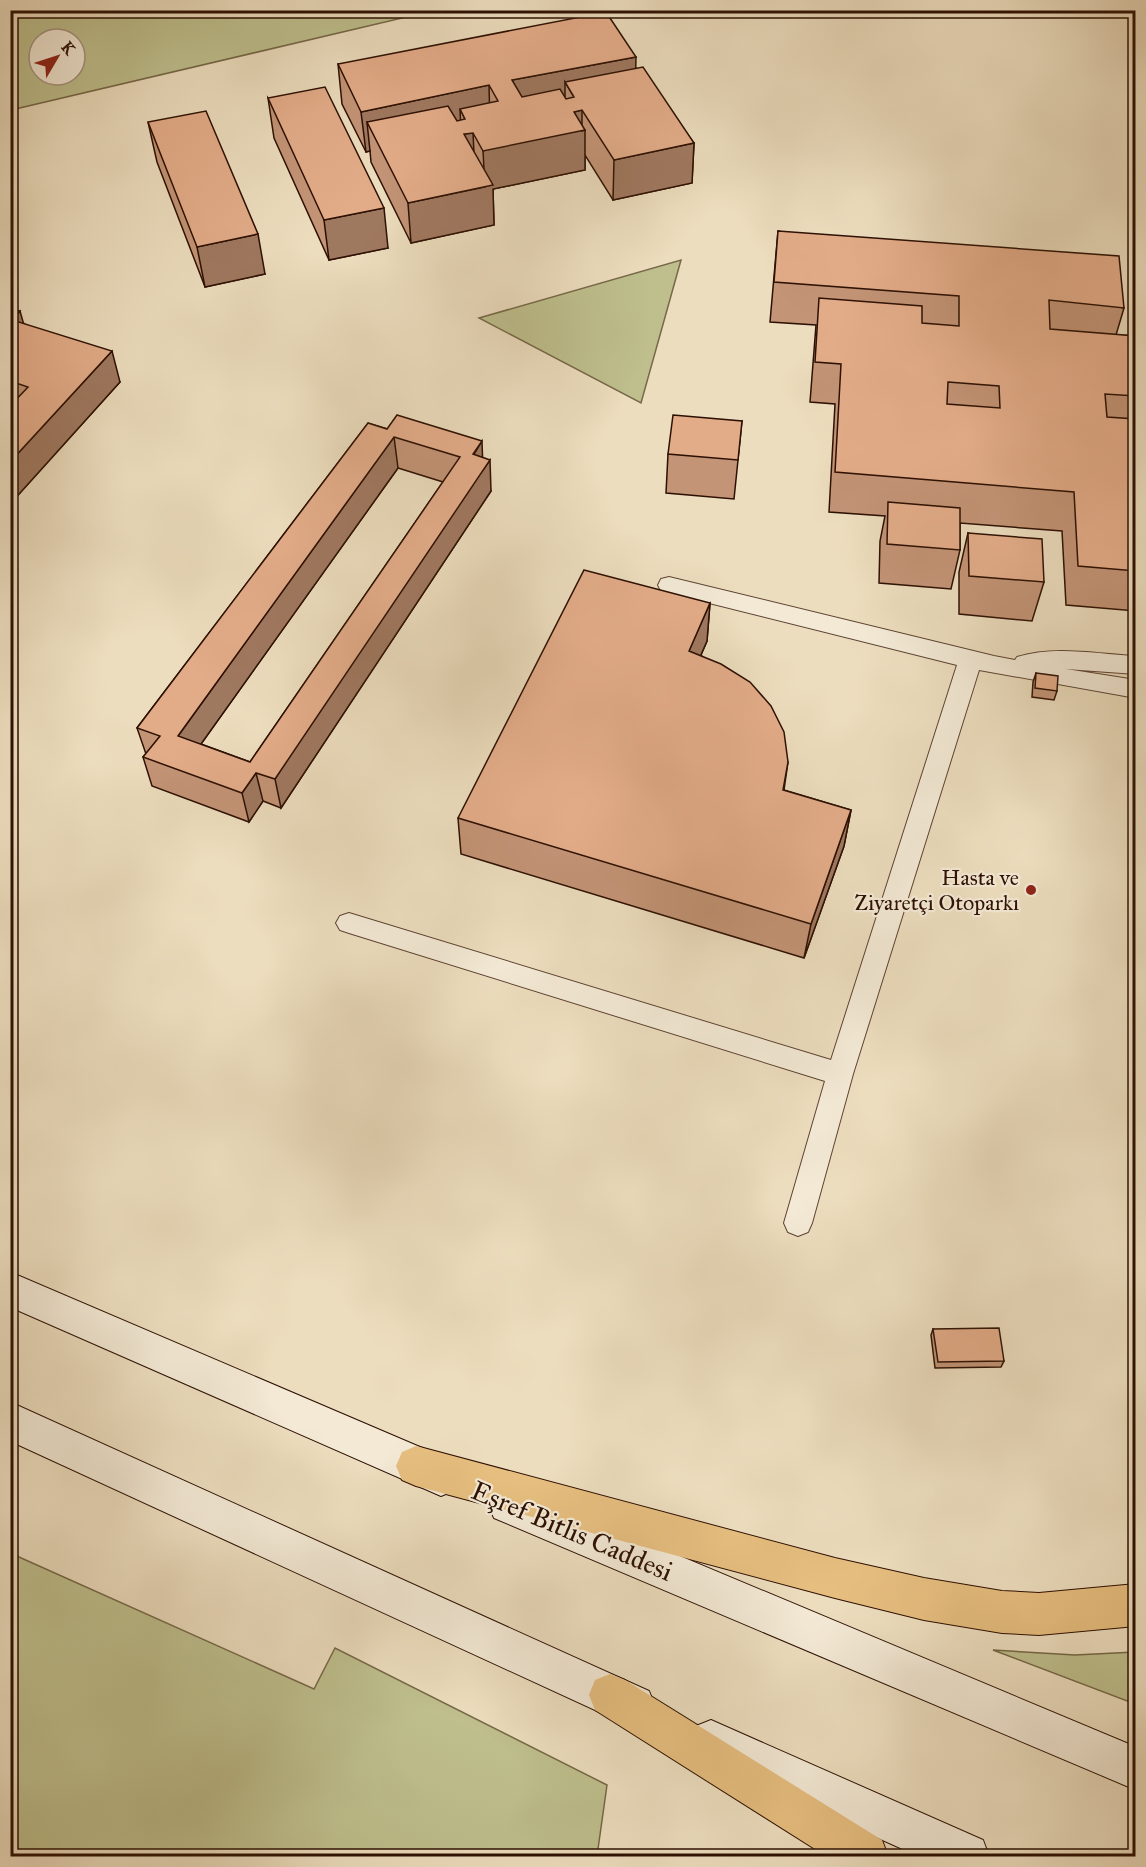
<svg xmlns="http://www.w3.org/2000/svg" width="1146" height="1867" viewBox="0 0 1146 1867" font-family="'IM FELL Great Primer',serif">
<rect width="100%" height="100%" fill="#ecddbe"/>
<filter id="stains"><feTurbulence type="fractalNoise" baseFrequency=".00333" numOctaves="4"/><feColorMatrix values="0 0 0 0 .2 0 0 0 0 .09 0 0 0 0 .02 0 0 0 .5 -.17"/></filter>
<radialGradient id="worn" r=".72"><stop offset=".6" stop-color="#630" stop-opacity="0"/><stop offset="1" stop-color="#630" stop-opacity=".3"/></radialGradient>
<!-- green -->
<g fill="#bebf8d" stroke="#766848" stroke-width="1.5" fill-rule="evenodd">
<path d="M11,10H432V11L11,110ZM39,39H75V75H39Z"/>
<path d="M681,260L641,403L479,318Z"/>
<path d="M10,1553L314,1689L335,1648L607,1785L597,1856H11Z"/>
<path d="M993,1650L1075,1655L1135,1652V1704Z"/>
</g>
<g fill="none" stroke-linecap="round" stroke-linejoin="round">
<!-- lane casing -->
<g stroke="#5d4332" stroke-width="2">
<path id="lane" d="M669,577L994,656L1015,660L1017,657C1055,645 1097,654 1136,656V674L1066,669L1136,680V698L979,670L853,1074L812,1223L808,1232L798,1236L788,1232L784,1223L825,1081L349,933L340,930L336,923L340,916L349,913L831,1060L957,665L661,591L658,585L661,579Z"/>
</g>
<!-- secondary casing -->
<g stroke="#2d1003" stroke-width="2">
<g id="secondary">
<path d="M10,1272L455,1462L461,1476L455,1490L441,1496L10,1307Z"/>
<path d="M10,1402L649,1691L655,1706L649,1721L634,1727L619,1721L10,1441Z"/>
<path d="M508,1484L1136,1747V1790L494,1518L488,1504L494,1490Z"/>
<path d="M711,1720L983,1840L989,1856H918L696,1756L690,1741L696,1726Z"/>
</g>
</g>
<!-- primary casing -->
<g stroke="#2d1003" stroke-width="2">
<g id="primary">
<path d="M416,1446L835,1558L924,1578L1002,1591L1039,1593L1136,1584V1626L1039,1635L1002,1633L924,1620L835,1598L416,1486L402,1480L396,1466L402,1452Z"/>
<path d="M610,1674L625,1680L882,1840L888,1856H826L595,1710L589,1695L595,1680Z"/>
</g>
</g>
<!-- lane -->
<use href="#lane" fill="#f3e9d5" fill-rule="evenodd"/>
<!-- secondary -->
<use href="#secondary" fill="#f3e9d5" fill-rule="evenodd"/>
<!-- primary -->
<use href="#primary" fill="#e6be7f" fill-rule="evenodd"/>
</g>
<!-- wall -->
<g fill="#c39476" stroke="#2d1003" stroke-width="1.5" fill-rule="evenodd">
<path d="M338,64L636,68L694,143L692,183L613,200L585,155V170L493,189L494,225L411,243L371,162L370,151L366,152L342,104Z"/>
<path d="M268,98L388,248L329,260L274,138Z"/>
<path d="M148,122L265,274L205,287L157,162Z"/>
<path d="M778,231L1124,308L1116,335L1136,336V611L1066,605L1062,531L960,523V550L951,589L879,583L880,541L885,516L829,512L835,404L810,402L816,325L770,322Z"/>
<path d="M10,309L23,323L120,382L10,504Z"/>
<path d="M742,421L734,499L666,493L668,454Z"/>
<path d="M368,423L482,458L491,491L281,808L263,801L249,822L152,786L143,757L146,754L137,728ZM398,468L443,482L250,762L201,744Z"/>
<path d="M968,533L1044,582L1032,621L959,614V572Z"/>
<path d="M710,603L707,641L701,655L788,762L784,790L851,810L844,846L804,958L461,854L458,818Z"/>
<path d="M1036,673L1057,691L1054,700L1032,697L1033,682Z"/>
<path d="M933,1329L1004,1361L1001,1367L935,1368L931,1335Z"/>
</g>
<!-- shaded-wall -->
<g fill="#9f7860" stroke="#2d1003" stroke-width="1.5">
<path d="M636,57L635,97H574L565,82V110L513,120L512,80Z"/>
<path d="M489,85L490,125L465,119L460,109L461,131L367,122L370,151L366,152L361,112Z"/>
<path d="M582,110V131L585,130V170L493,189L494,225L411,243L408,203L485,187L483,151L574,112Z"/>
<path d="M473,133L475,173L464,134Z"/>
<path d="M694,143L692,183L613,200L614,160Z"/>
<path d="M384,208L388,248L329,260L324,220Z"/>
<path d="M258,234L265,274L205,287L197,247Z"/>
<path d="M20,311L29,343L12,320Z"/>
<path d="M112,351L120,382L10,504V462Z"/>
<path d="M394,437L398,468L186,765L178,736Z"/>
<path d="M482,441L483,470L490,460L491,491L281,808L275,779Z"/>
<path d="M710,603L707,641L686,689L689,651Z"/>
<path d="M256,773L263,801L249,822L242,793Z"/>
<path d="M851,810L844,846L804,958L811,924Z"/>
</g>
<!-- building -->
<g fill="#e3ac89" stroke="#2d1003" stroke-width="1.5" fill-rule="evenodd">
<path d="M606,12L636,57L512,80L522,97L560,89L566,99L574,97L565,82L643,67L694,143L614,160L582,110L574,112L585,130L483,151L473,133L464,134L493,185L408,203L367,122L448,106L457,121L465,119L460,109L498,101L489,85L361,112L338,64Z"/>
<path d="M325,87L384,208L324,220L268,98Z"/>
<path d="M206,111L258,234L197,247L148,122Z"/>
<path d="M778,231L1119,256L1124,308L1049,300L1050,329L1136,336V396L1105,394L1107,417L1136,419V571L1078,566L1074,492L835,472L841,364L815,362L819,298L922,306V323L959,326V296L774,282ZM948,382L999,386L1000,408L947,404Z"/>
<path d="M10,309L20,311L12,320L112,351L10,462V406L28,387L10,381Z"/>
<path d="M397,415L482,441L473,454L490,460L275,779L256,773L242,793L143,757L160,736L137,728L368,423L387,429ZM394,437L460,457L250,762L178,736Z"/>
<path d="M673,415L742,421L738,460L668,454Z"/>
<path d="M888,502L960,508V550L887,544Z"/>
<path d="M968,533L1042,539L1044,582L969,576Z"/>
<path d="M584,570L710,603L689,651L721,664L750,682L771,706L784,732L788,762L783,790L851,810L811,924L458,818Z"/>
<path d="M1036,673L1058,676L1057,691L1035,688Z"/>
<path d="M999,1328L1004,1361L938,1362L933,1329Z"/>
</g>
<!-- markers -->
<circle fill="#8f2418" stroke="#f3e9d5" stroke-width="2" cx="1031" cy="890" r="6"/>
<g text-anchor="middle" stroke-width="4.5" stroke-linejoin="round" paint-order="stroke">
<!-- poi labels -->
<g font-size="22" fill="#2d1003" stroke="#f3e9d5" text-anchor="end">
<text x="1019" y="885">Hasta ve<tspan x="1019" dy="25">Ziyaretçi Otoparkı</tspan></text>
</g>
<!-- near-street labels -->
<g font-size="27" fill="#2d1003" stroke="#f3e9d5">
<text transform="translate(572 1531) rotate(23)" y="9">Eşref Bitlis Caddesi</text>
</g>
</g>
<!-- margin -->
<rect width="1146" height="1867" fill="none" stroke="#ecddbe" stroke-width="36"/>
<rect x="12" y="12" width="1122" height="1843" fill="none" stroke="#2d1003" stroke-width="3"/>
<rect x="18" y="18" width="1110" height="1831" fill="none" stroke="#2d1003" stroke-width="1.5"/>
<!-- north arrow -->
<g transform="translate(57 57) rotate(51)"><circle r="28" fill="#f3e9d5" stroke="#a49281" stroke-width="1.5"/>
<path d="M0-4.5L10 22L0 15L-10 22Z" fill="#8f2418"/>
<text y="-9" font-size="16" font-weight="bold" text-anchor="middle" fill="#2d1003">K</text>
</g>
<rect width="100%" height="100%" filter="url(#stains)"/>
<rect width="100%" height="100%" fill="url(#worn)"/>
</svg>
